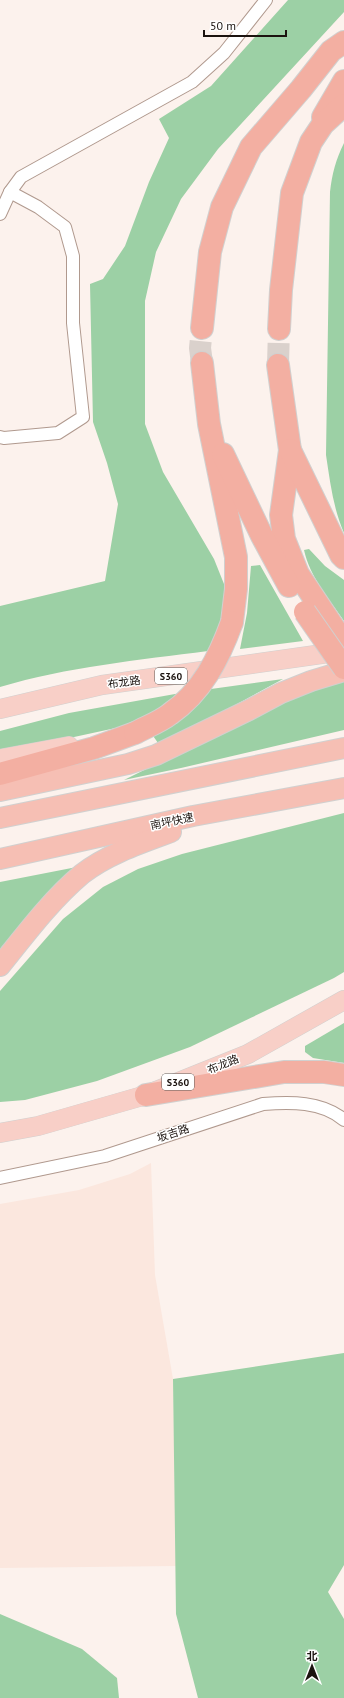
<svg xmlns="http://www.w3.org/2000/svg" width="344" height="1698" viewBox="0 0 344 1698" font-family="'PT Sans','Noto Sans SC',sans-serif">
<rect width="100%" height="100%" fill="#fcf2ed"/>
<!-- built -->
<path fill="#fbe7de" d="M151,1163L155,1275L173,1379L176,1566L0,1568V1204L79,1190L130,1174Z"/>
<!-- forest -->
<g fill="#9cd0a5">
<path d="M288,0H344V12L218,149L181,199L156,252L145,301V424L163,472L214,559L224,584V618L208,651C139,660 67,667 0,687V606L105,581L118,504L107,463L93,422L90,284L103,279L125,246L149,182L169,138L159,119L211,86Z"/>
<path d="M344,143V533C333,508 330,481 326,455L330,192C332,174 336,159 344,143Z"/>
<path d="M309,549L325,566L344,580V621C329,599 310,577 304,550Z"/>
<path d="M260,565L303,641L240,649L247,613L251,566Z"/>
<path d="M283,679L184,733L158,743L142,720L125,726L0,753V731L69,713L175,694Z"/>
<path d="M344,680V730L181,768L124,780L249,718L331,683Z"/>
<path d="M344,813V972L334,978L190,1047L97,1081L25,1100L0,1102V991L63,919L103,887L138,869L182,854Z"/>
<path d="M87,865L0,953V882Z"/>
<path d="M344,1023V1063L313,1058L305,1052V1046Z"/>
<path d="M344,1353V1565L328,1592L344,1619V1698H198L176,1614L173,1379Z"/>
<path d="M0,1614L82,1649L117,1678L119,1698H0Z"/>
</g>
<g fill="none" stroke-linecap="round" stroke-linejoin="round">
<!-- motorway-tunnel -->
<g stroke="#dad1cc" stroke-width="22" stroke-dasharray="22 11" stroke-linecap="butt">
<path d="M202,363L200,348L202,328"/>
<path d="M278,365L279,329"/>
</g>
<!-- minor casing -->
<g stroke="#b0998e" stroke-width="14">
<g id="minor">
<path d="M0,214L10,192L21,177L192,82L224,53L266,0"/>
<path d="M0,437L4,438L58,433L83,417L73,323V256L65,227L38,207L10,192"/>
<path d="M0,1178L105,1156L263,1104C290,1102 322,1101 344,1120"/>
</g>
</g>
<!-- primary casing -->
<g stroke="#d1d0cf" stroke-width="20">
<g id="primary">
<path d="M0,709L102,685L344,651"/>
<path d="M0,759L69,746"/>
<path d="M0,1133L38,1126L146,1095L248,1054L344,1000"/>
</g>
</g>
<!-- trunk casing -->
<g stroke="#d1d0cf" stroke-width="22">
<g id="trunk">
<path d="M0,791L128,764L156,755L249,710L281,693L311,681L344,671"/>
<path d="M0,818L344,748"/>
<path d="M0,859L193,816L344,788"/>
<path d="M0,966C25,935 51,900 82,874C108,854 141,843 171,832"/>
</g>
</g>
<!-- motorway casing -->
<g stroke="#d1d0cf" stroke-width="24">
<g id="motorway">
<path d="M323,117L344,81"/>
<path d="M202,328L210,252L222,207L251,147L301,89L331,51L344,42"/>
<path d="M279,329L281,290L292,193L311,142L323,124L344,105"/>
<path d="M202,363L209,424L236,557V589L232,622"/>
<path d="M278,365L290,450L281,515L284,539L298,574L344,643"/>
<path d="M290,450L341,555L344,558"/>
<path d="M223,454L262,536L289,586"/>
<path d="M0,774L94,748L135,733"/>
<path d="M146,1095L284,1072H324L344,1075"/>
</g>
</g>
<!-- minor -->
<use href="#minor" stroke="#fff" stroke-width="12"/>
<!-- primary -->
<use href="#primary" stroke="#f8cfc7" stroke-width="19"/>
<!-- trunk -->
<use href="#trunk" stroke="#f6bfb4" stroke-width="20"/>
<!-- motorway -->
<use href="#motorway" stroke="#f3afa2" stroke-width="22"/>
<!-- motorway-bridge casing -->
<g stroke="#d1d0cf" stroke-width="24" stroke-linecap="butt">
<g id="motorway-bridge">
<path d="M305,612L344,668"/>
<path d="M135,733C146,727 160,722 170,714C202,692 219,658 232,622"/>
</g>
</g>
<!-- motorway-bridge -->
<use href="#motorway-bridge" stroke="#f3afa2" stroke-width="22"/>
</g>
<g text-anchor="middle" stroke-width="3" stroke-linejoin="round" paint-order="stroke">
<!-- shield labels -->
<g fill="#fff" stroke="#5f5a57" stroke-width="1">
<rect x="155" y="668" width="32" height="16" rx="3"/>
<rect x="162" y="1074" width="32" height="16" rx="3"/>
</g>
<g font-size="10" font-weight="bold" fill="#1b130f">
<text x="171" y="680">S360</text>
<text x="178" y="1086">S360</text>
</g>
<!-- street labels -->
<g font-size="11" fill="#1b130f" stroke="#fff">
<text transform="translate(124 682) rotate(-8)" y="4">布龙路</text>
<text transform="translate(172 821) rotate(-12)" y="4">南坪快速</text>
<text transform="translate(223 1064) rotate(-22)" y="4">布龙路</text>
<text transform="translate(173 1133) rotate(-18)" y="4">坂吉路</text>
</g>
</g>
<!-- north arrow -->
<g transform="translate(312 1666)" stroke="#ffffff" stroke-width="3" paint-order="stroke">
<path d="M0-3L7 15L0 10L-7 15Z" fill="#1b130f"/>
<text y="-6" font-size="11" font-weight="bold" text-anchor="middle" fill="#1b130f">北</text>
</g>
<!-- scale -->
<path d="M204 30v6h82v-6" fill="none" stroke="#1b130f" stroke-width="2"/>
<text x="210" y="30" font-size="12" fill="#1b130f" stroke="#ffffff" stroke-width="3" paint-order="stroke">50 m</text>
</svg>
